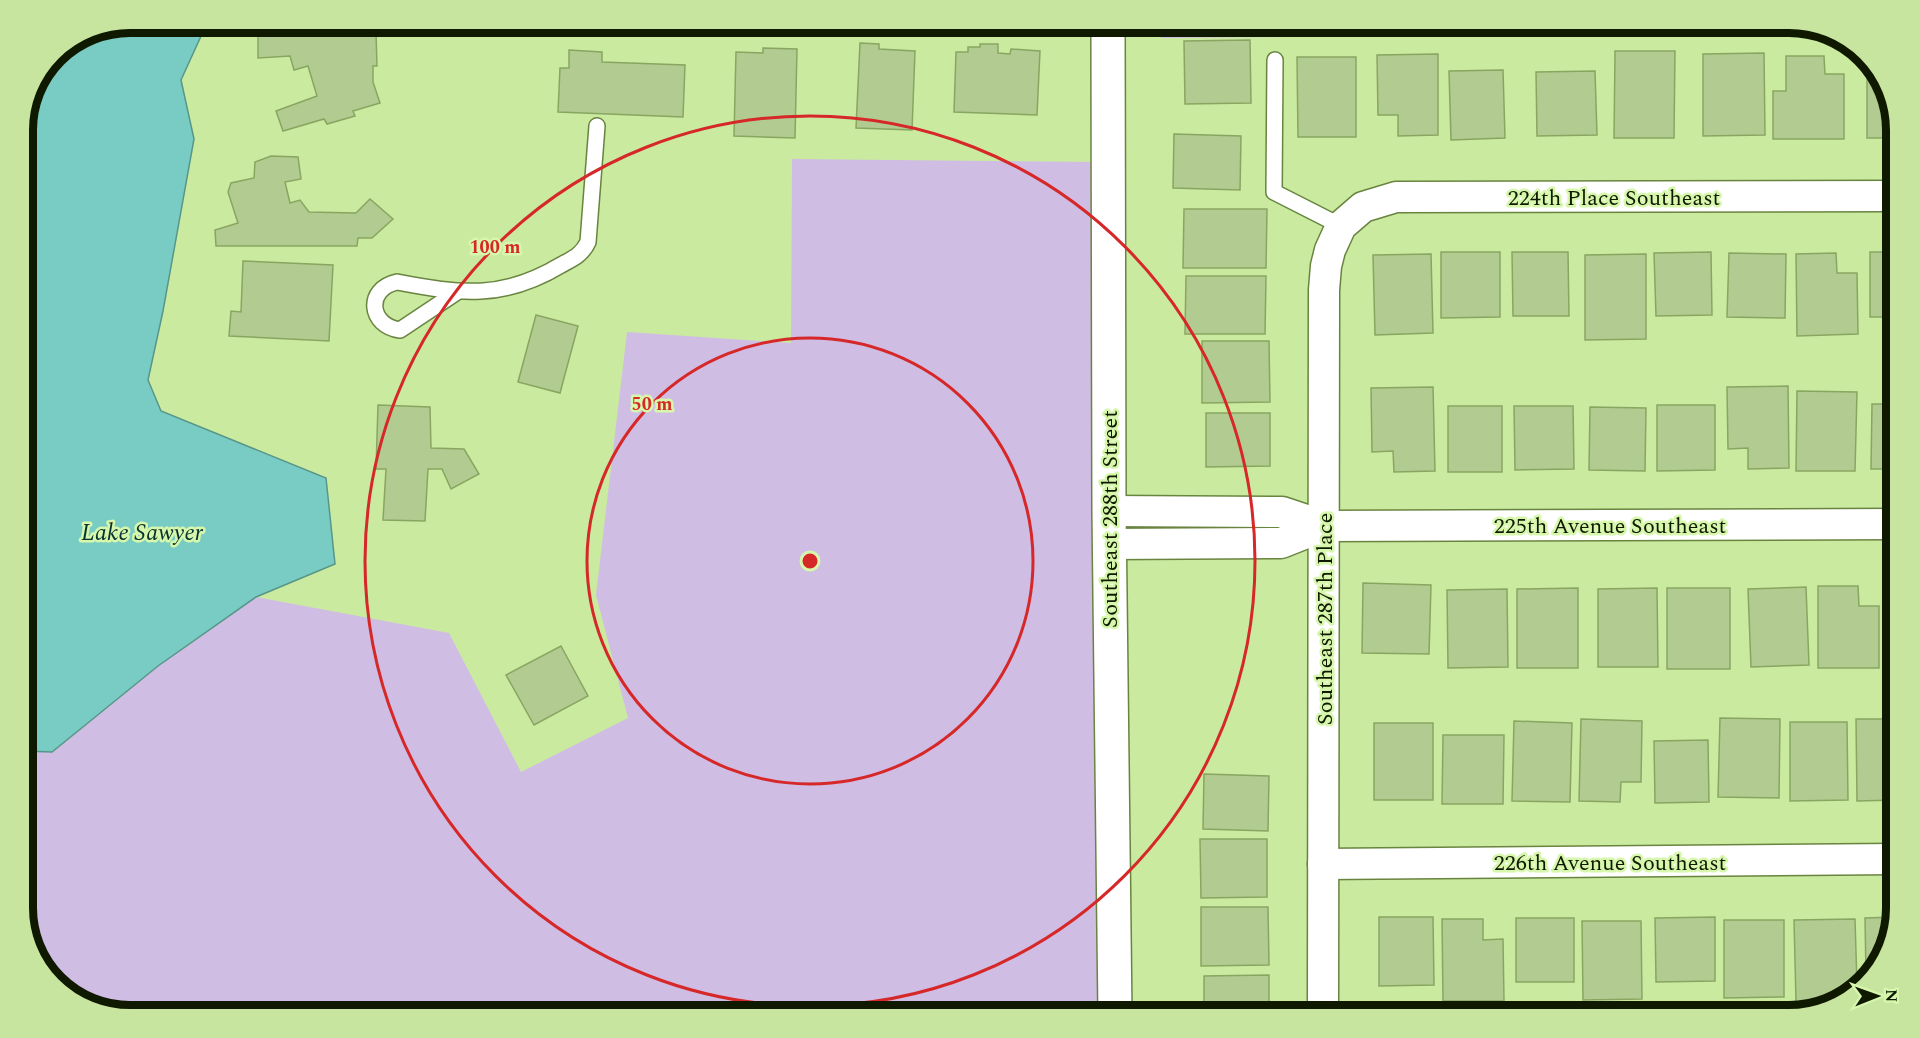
<svg xmlns="http://www.w3.org/2000/svg" width="1919" height="1038" viewBox="0 0 1919 1038" font-family="Spectral,serif">
<rect width="100%" height="100%" fill="#caeaa0"/>
<!-- green -->
<g fill="#d0bde4">
<path d="M1789,23L1829,32L1161,38L1160,23Z"/>
<path d="M792,159L1094,162L1100,1015H130L82,1004L40,967L23,915V751L52,752L158,666L256,597L449,633L521,772L628,718L596,595L627,332L791,343Z"/>
</g>
<!-- water -->
<path fill="#78ccc3" stroke="#589688" stroke-width="1.5" d="M130,23H207L181,80L194,139L163,311L148,380L161,411L326,478L335,564L256,597L158,666L52,752L23,751V123L54,54L89,31Z"/>
<!-- building -->
<g fill="#b2cb91" stroke="#89a660" stroke-width="1.5">
<path d="M366,22H413L385,35L384,29L376,33L377,66H373V82L380,103L353,111L355,116L327,124L324,119L283,131L276,111L317,96L308,66L294,70L290,56L258,58V29L366,27Z"/>
<path d="M1250,40L1251,103L1185,104L1184,41Z"/>
<path d="M860,43L879,44V49L915,51L912,130L856,128Z"/>
<path d="M980,44H998V53L1010,54L1011,49L1040,51L1037,115L954,112L956,52H968V47H980Z"/>
<path d="M763,48L797,49L795,138L734,136L736,52L763,53Z"/>
<path d="M569,50L602,52V62L685,65L683,117L558,112L560,68H569Z"/>
<path d="M1615,51H1675L1674,138H1614Z"/>
<path d="M1764,53L1765,135L1703,136V54Z"/>
<path d="M1438,54V135L1398,136V115H1378L1377,55Z"/>
<path d="M1786,56H1824L1825,74H1844V139H1773V91H1786Z"/>
<path d="M1297,57H1356V137H1298Z"/>
<path d="M1503,70L1505,138L1451,140L1449,71Z"/>
<path d="M1595,71L1597,135L1537,136L1536,72Z"/>
<path d="M1879,71L1896,123V138H1867V72Z"/>
<path d="M1174,134L1241,136L1240,190L1173,188Z"/>
<path d="M271,156L298,157L301,179L285,182L290,203L300,200L309,212L356,213L370,199L393,219L372,238H358L357,246H216L215,230L238,223L228,192L231,183L254,178L255,162Z"/>
<path d="M1184,209H1267L1266,268H1183Z"/>
<path d="M1441,252H1500V317L1441,318Z"/>
<path d="M1512,252H1568L1569,316H1513Z"/>
<path d="M1711,252L1712,315L1656,316L1654,253Z"/>
<rect x="1870" y="252" width="26" height="65"/>
<path d="M1729,253L1786,254L1785,318L1727,317Z"/>
<path d="M1836,253L1837,273H1857L1858,334L1797,336L1796,254Z"/>
<path d="M1431,254L1433,333L1375,335L1373,255Z"/>
<path d="M1646,254V339L1585,340V255Z"/>
<path d="M243,261L333,265L329,341L229,336L231,311L241,312Z"/>
<path d="M1186,276H1266L1265,334H1185Z"/>
<path d="M536,315L578,326L560,393L518,382Z"/>
<path d="M1202,341H1269L1270,402L1202,403Z"/>
<path d="M1788,386L1789,468L1748,469V448L1728,449L1727,387Z"/>
<path d="M1433,387L1435,471L1394,472L1393,451L1372,452L1371,388Z"/>
<path d="M1797,391L1857,392L1855,471H1796Z"/>
<path d="M1872,404H1896V469H1871Z"/>
<path d="M378,405L430,407L431,448L464,449L479,474L451,489L442,469H428L425,521L383,520L386,469H376Z"/>
<path d="M1657,405H1715V470L1657,471Z"/>
<rect x="1448" y="406" width="54" height="66"/>
<path d="M1514,406H1573L1574,469L1515,470Z"/>
<path d="M1590,407L1646,408L1645,471L1589,470Z"/>
<path d="M1206,413H1270V466L1206,467Z"/>
<path d="M1363,583L1431,585L1429,654L1362,653Z"/>
<path d="M1818,586H1858L1859,606H1879V668H1818Z"/>
<path d="M1806,587L1809,665L1751,667L1748,589Z"/>
<path d="M1578,588V668H1517V589Z"/>
<path d="M1657,588L1658,667H1598V589Z"/>
<rect x="1667" y="588" width="63" height="81"/>
<path d="M1507,589L1508,667L1448,668L1447,590Z"/>
<path d="M561,646L588,696L534,725L506,675Z"/>
<path d="M1720,718L1780,719L1779,798L1718,797Z"/>
<path d="M1581,719L1642,721L1641,782H1621L1620,802L1579,801Z"/>
<path d="M1856,719H1896V800L1857,801Z"/>
<path d="M1514,721L1572,723L1570,802L1512,801Z"/>
<path d="M1790,722H1847L1848,800L1790,801Z"/>
<rect x="1374" y="723" width="59" height="77"/>
<path d="M1443,735H1504L1503,804H1442Z"/>
<path d="M1708,740L1709,802L1655,803L1654,741Z"/>
<path d="M1204,774L1269,776L1268,831L1203,829Z"/>
<path d="M1200,839H1267V897L1201,898Z"/>
<path d="M1201,907H1268L1269,965L1201,966Z"/>
<path d="M1379,917H1433L1434,985L1379,986Z"/>
<path d="M1715,917V981L1656,982L1655,918Z"/>
<path d="M1894,917L1885,956L1866,976L1865,918Z"/>
<rect x="1516" y="918" width="58" height="64"/>
<path d="M1442,919H1483V940L1503,939L1504,1001H1443Z"/>
<path d="M1855,919L1857,986L1843,1001L1796,1002L1794,920Z"/>
<path d="M1724,920H1784V997L1724,998Z"/>
<path d="M1582,921H1641L1642,999L1583,1000Z"/>
<path d="M1269,975V1015H1204V976Z"/>
</g>
<g fill="none" stroke-linecap="round" stroke-linejoin="round">
<!-- lane casing -->
<g stroke="#69843f" stroke-width="18">
<g id="lane">
<path d="M1275,60L1274,192L1341,226"/>
<path d="M457,292L400,330C369,326 365,289 397,282C460,294 503,300 561,265C572,259 582,255 588,242L597,126"/>
</g>
</g>
<!-- street casing -->
<g stroke="#69843f" stroke-width="33">
<g id="street">
<path d="M1109,511L1282,512L1324,526L1281,543L1109,544"/>
<path d="M1324,526L1896,524"/>
<path d="M1323,864L1896,859"/>
<path d="M1323,1015L1324,290L1326,266L1330,250L1341,226L1363,207L1396,197L1896,196"/>
</g>
</g>
<!-- secondary casing -->
<g stroke="#69843f" stroke-width="36">
<path id="secondary" d="M1108,22L1109,511L1115,1015"/>
</g>
<!-- lane -->
<use href="#lane" stroke="#fff" stroke-width="15"/>
<!-- street -->
<use href="#street" stroke="#fff" stroke-width="30"/>
<!-- secondary -->
<use href="#secondary" stroke="#fff" stroke-width="33"/>
</g>
<!-- distance rings -->
<g fill="none" stroke="#d62828" stroke-width="3">
<circle cx="810" cy="561" r="223"/>
<circle cx="810" cy="561" r="445"/>
</g>
<g text-anchor="middle" stroke-width="5" stroke-linejoin="round" paint-order="stroke">
<!-- street labels -->
<g font-size="22" fill="#0f1900" stroke="#d7f7ad">
<text x="1614" y="205">224th Place Southeast</text>
<text transform="translate(1109 519) rotate(-90)" y="8">Southeast 288th Street</text>
<text x="1610" y="533">225th Avenue Southeast</text>
<text transform="translate(1324 619) rotate(-90)" y="8">Southeast 287th Place</text>
<text x="1610" y="870">226th Avenue Southeast</text>
</g>
<!-- water labels -->
<g font-size="24" font-style="italic" fill="#07312e" stroke="#d7f7ad">
<text x="142" y="540">Lake Sawyer</text>
</g>
</g>
<!-- crop -->
<path d="M0 0H1919V1038H0ZM130 33H1789A97 97 0 0 1 1886 130V908A97 97 0 0 1 1789 1005H130A97 97 0 0 1 33 908V130A97 97 0 0 1 130 33Z" fill="#c7e59f" fill-rule="evenodd"/>
<path fill="none" stroke="#0f1900" stroke-width="8" d="M130 33H1789A97 97 0 0 1 1886 130V908A97 97 0 0 1 1789 1005H130A97 97 0 0 1 33 908V130A97 97 0 0 1 130 33Z"/>
<circle cx="810" cy="561" r="9" fill="#d62828" stroke="#d7f7ad" stroke-width="3"/>
<g font-size="18" text-anchor="middle" font-weight="bold" fill="#d62828" stroke="#d7f7ad" stroke-width="5" stroke-linejoin="round" paint-order="stroke">
<text x="495" y="253">100 m</text>
<text x="652" y="410">50 m</text>
</g>
<!-- north arrow -->
<g transform="translate(1877 996) rotate(89)" stroke="#d7f7ad" stroke-width="4.5" paint-order="stroke">
<path d="M0-4.5L10 22L0 15L-10 22Z" fill="#0f1900"/>
<text y="-9" font-size="16" font-weight="bold" text-anchor="middle" fill="#0f1900">N</text>
</g>
</svg>
